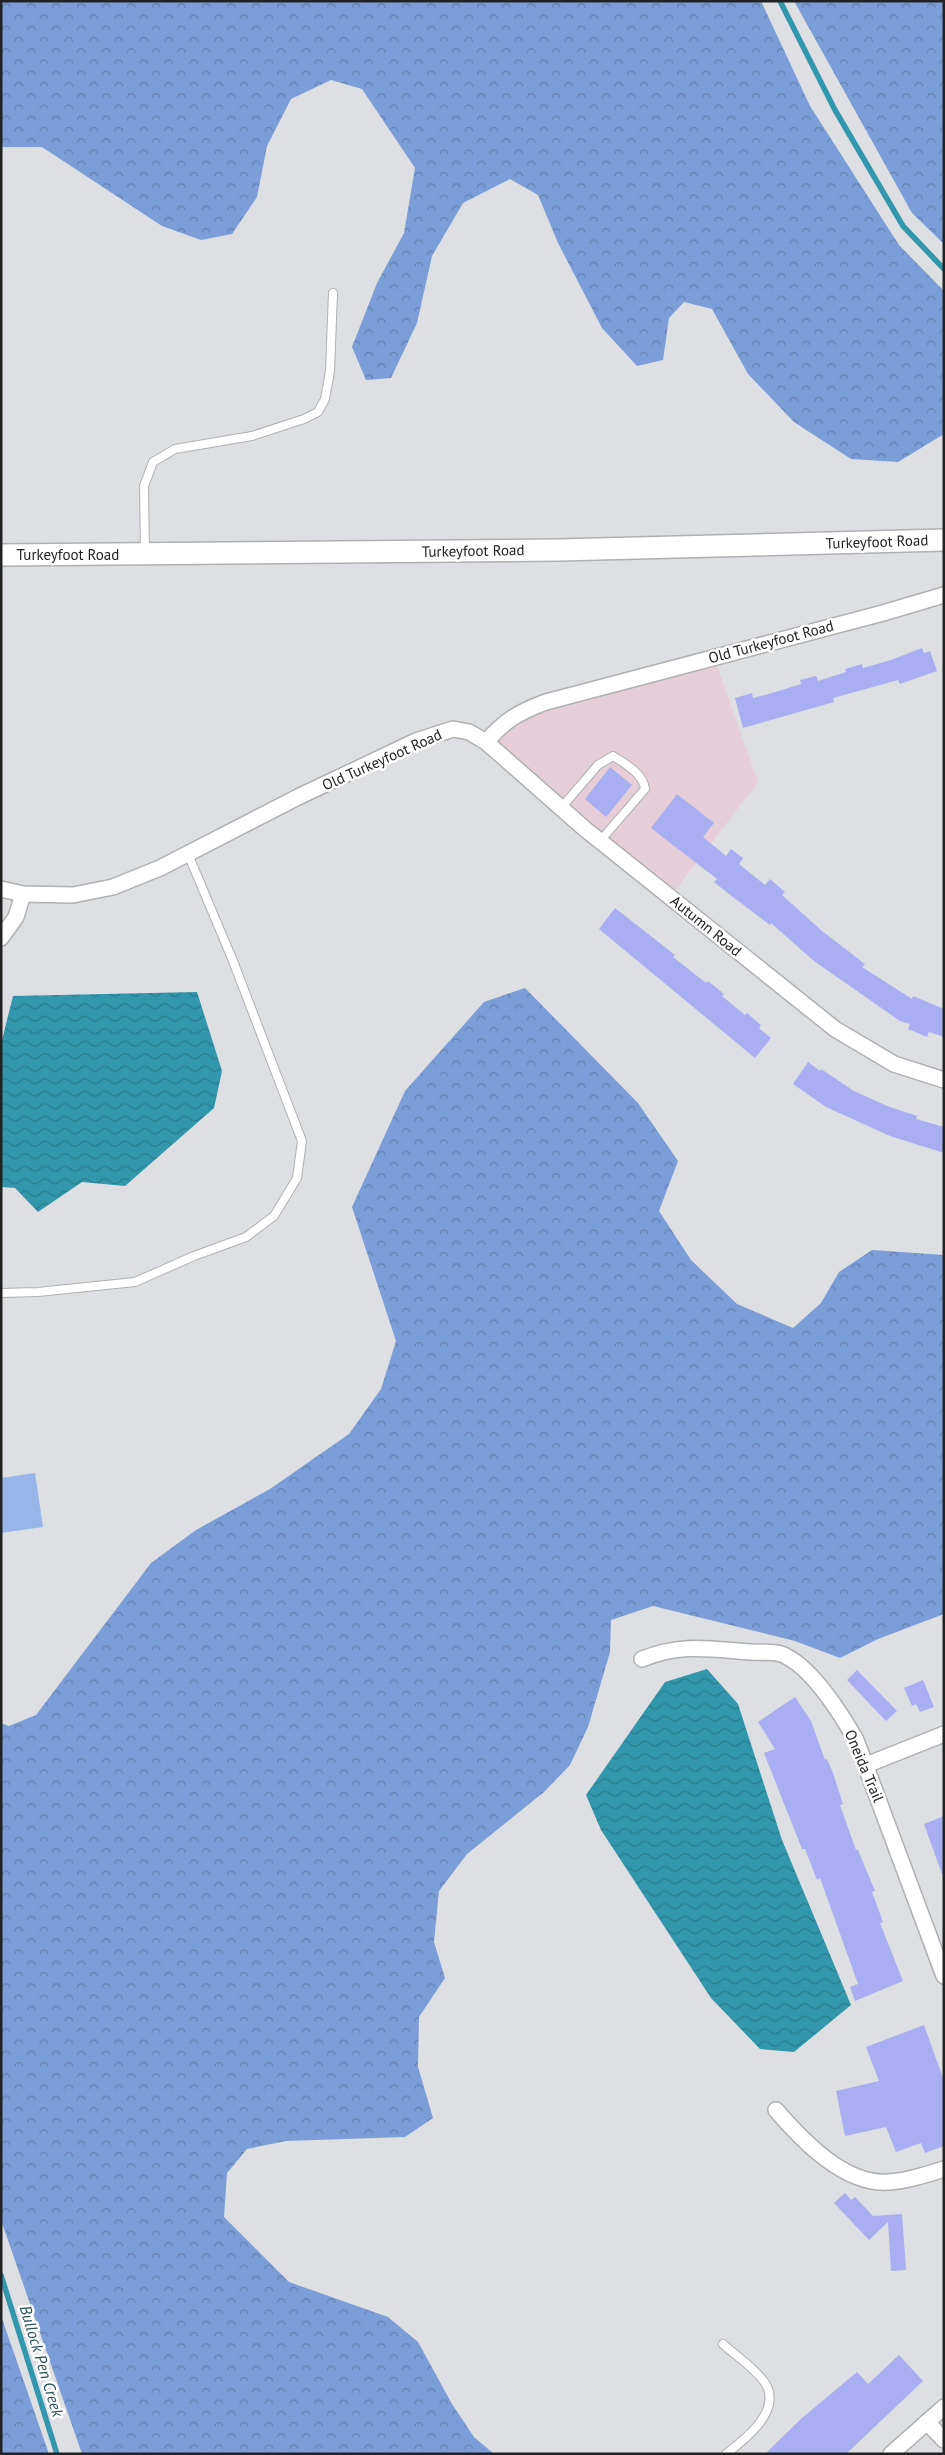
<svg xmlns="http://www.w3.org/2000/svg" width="945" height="2455" viewBox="0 0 945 2455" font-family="'PT Sans',sans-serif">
<defs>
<pattern id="forest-crowns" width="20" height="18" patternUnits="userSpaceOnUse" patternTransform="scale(1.25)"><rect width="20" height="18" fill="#7b9ed8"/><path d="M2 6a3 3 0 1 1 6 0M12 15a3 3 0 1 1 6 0" fill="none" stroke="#6480af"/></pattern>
<pattern id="water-waves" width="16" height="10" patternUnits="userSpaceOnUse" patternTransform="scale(1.25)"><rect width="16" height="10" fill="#3297ac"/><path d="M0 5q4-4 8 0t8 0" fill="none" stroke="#2a7b8c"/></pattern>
</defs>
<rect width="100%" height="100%" fill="#dddfe2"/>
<!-- commercial -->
<path fill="#e5ced8" d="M714,657L758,782L670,897L486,742L519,712Z"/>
<!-- forest -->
<g fill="url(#forest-crowns)">
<path d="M1,1H761L810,106L899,245L944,291V434L898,462L851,459L794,422L748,374L712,309L684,302L669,318L663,360L637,366L602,328L558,243L538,195L510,179L463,203L432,256L417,323L391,378L366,380L352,347L377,283L404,233L415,168L362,89L331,80L291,99L267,146L257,197L232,234L201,240L162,226L42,147H1Z"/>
<path d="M794,1H944V244L912,213Z"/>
<path d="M525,988L638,1103L678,1161L659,1211L691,1260L737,1304L793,1328L821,1303L839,1272L872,1250L944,1255V1614L878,1639L840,1658L795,1641L653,1606L611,1620L610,1652L588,1727L570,1765L544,1792L467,1854L439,1891L434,1942L445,1978L419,2017L418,2067L433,2118L405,2137L286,2141L247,2149L227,2173L224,2217L289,2282L388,2317L418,2342L452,2404L474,2437L494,2454H82L1,2220V1723L9,1726L36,1715L151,1563L196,1530L270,1489L349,1434L381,1389L396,1341L352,1207L405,1091L484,1002Z"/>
<path d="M1,2315L7,2333L49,2454H1Z"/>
</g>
<!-- park -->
<path fill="#98b5e9" d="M35,1473L43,1527L1,1533V1478Z"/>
<!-- water -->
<g fill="url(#water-waves)">
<path d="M197,992L222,1071L214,1108L125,1186L82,1182L38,1212L15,1188L1,1187V1044L13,996Z"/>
<path d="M707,1669L738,1704L782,1840L851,2005L794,2052L760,2049L711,1998L601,1830L586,1795L665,1682Z"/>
</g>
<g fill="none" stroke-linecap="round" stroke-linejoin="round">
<!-- stream -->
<g stroke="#3297ac" stroke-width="5.5">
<path d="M780,1L835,110L903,226L944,269"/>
<path d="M1,2275L57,2454"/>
</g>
</g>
<!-- building -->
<g fill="#a8aef1">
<path d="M922,648L924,653L930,651L937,671L900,684L898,680L833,698L834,702L743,728L735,698L752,693L753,698L769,694L801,684L800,680L816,676L818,681L846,672L845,669L862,664L863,668L891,660Z"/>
<path d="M610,767L632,785L606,817L585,799Z"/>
<path d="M677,794L714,823L703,837L726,856L731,849L743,858L739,864L765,885L770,879L785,892L782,895L822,931L865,964L862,967L912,999L913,996L944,1009V1037L929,1032L927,1037L908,1029L910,1024L900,1021L814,961L771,923L770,925L729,894L714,882L717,879L651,828Z"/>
<path d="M615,908L675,955L673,957L706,983L708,981L724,994L722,996L745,1015L747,1013L761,1025L759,1028L771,1038L755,1058L599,929Z"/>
<path d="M808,1062L820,1071L821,1069L854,1091L887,1106L917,1116L916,1119L944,1127V1153L890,1136L826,1107L793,1084Z"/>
<path d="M857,1670L897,1711L886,1721L847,1680Z"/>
<path d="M923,1680L934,1707L920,1712L916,1704L912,1706L904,1688Z"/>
<path d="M795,1697L811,1721L825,1760L827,1759L833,1773L843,1804L840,1805L856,1850H858L875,1891L872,1892L883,1922L880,1923L903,1981L855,2001L850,1987L858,1984L820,1878L817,1880L805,1849H802L764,1753L775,1749L758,1722Z"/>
<path d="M944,1816V1874H942L924,1824Z"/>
<path d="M924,2025L944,2081V2146L925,2153L921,2143L896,2152L886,2127L845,2136L836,2091L879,2081L866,2047Z"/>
<path d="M845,2193L851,2200L855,2197L873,2216L902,2214L906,2270L891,2271L888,2222L869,2240L834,2203Z"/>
<path d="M899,2355L923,2381L846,2454H765L802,2418L857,2372L868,2384Z"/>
</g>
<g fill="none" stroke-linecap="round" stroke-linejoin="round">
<!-- lane casing -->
<g stroke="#aeb0b2" stroke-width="10">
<g id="lane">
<path d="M145,553L144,486L153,462L175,449L252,436L304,419L318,412L325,399L330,371L333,293"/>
<path d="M561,808L598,765L613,756C625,764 643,773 645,789L600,841"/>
<path d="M1,1293L38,1292L135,1282L194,1256L246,1237L274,1216L297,1178L302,1141L233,961L188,854"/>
<path d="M723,2344C736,2356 755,2368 765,2383C783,2411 744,2440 726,2454"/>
</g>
</g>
<!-- street casing -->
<g stroke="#aeb0b2" stroke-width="18">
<g id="street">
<path d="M486,742C505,720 519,712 546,702L883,613L944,595"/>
<path d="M1,889L23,894L73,895L113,887L160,868L298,797L416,741L453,729L469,732L486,742L585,829L835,1029L894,1064L944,1080"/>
<path d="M1,938L16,917L23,894"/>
<path d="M642,1659C682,1643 709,1649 751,1652C760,1653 773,1651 781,1654C811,1665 841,1714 856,1740L944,1976"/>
<path d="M866,1765L944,1734"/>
<path d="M776,2110C802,2140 844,2185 888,2182C907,2181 925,2175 944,2169"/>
<path d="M927,2422L944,2440"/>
<path d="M891,2454L944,2407"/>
</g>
</g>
<!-- secondary casing -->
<g stroke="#aeb0b2" stroke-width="24">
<path id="secondary" d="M1,555L559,550L944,540"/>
</g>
<!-- lane -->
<use href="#lane" stroke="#fff" stroke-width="8"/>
<!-- street -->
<use href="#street" stroke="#fff" stroke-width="15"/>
<!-- secondary -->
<use href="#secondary" stroke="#fff" stroke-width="21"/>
</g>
<g text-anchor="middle" stroke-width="5" stroke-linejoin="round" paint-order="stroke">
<!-- street labels -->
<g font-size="15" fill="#222223" stroke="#fff">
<text transform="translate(877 542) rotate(-2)" y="5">Turkeyfoot Road</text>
<text transform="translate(473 551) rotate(-1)" y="5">Turkeyfoot Road</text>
<text x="68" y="560">Turkeyfoot Road</text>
<text transform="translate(771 642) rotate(-15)" y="5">Old Turkeyfoot Road</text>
<text transform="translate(382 760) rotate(-24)" y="5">Old Turkeyfoot Road</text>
<text transform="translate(706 926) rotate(39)" y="5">Autumn Road</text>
<text transform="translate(864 1766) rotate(67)" y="5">Oneida Trail</text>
</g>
<!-- water labels -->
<g font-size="16" font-style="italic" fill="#29535d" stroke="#fff">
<text transform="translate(42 2361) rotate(73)" y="6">Bullock Pen Creek</text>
</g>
</g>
<!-- border -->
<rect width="945" height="2455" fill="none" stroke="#222223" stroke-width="5"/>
</svg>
